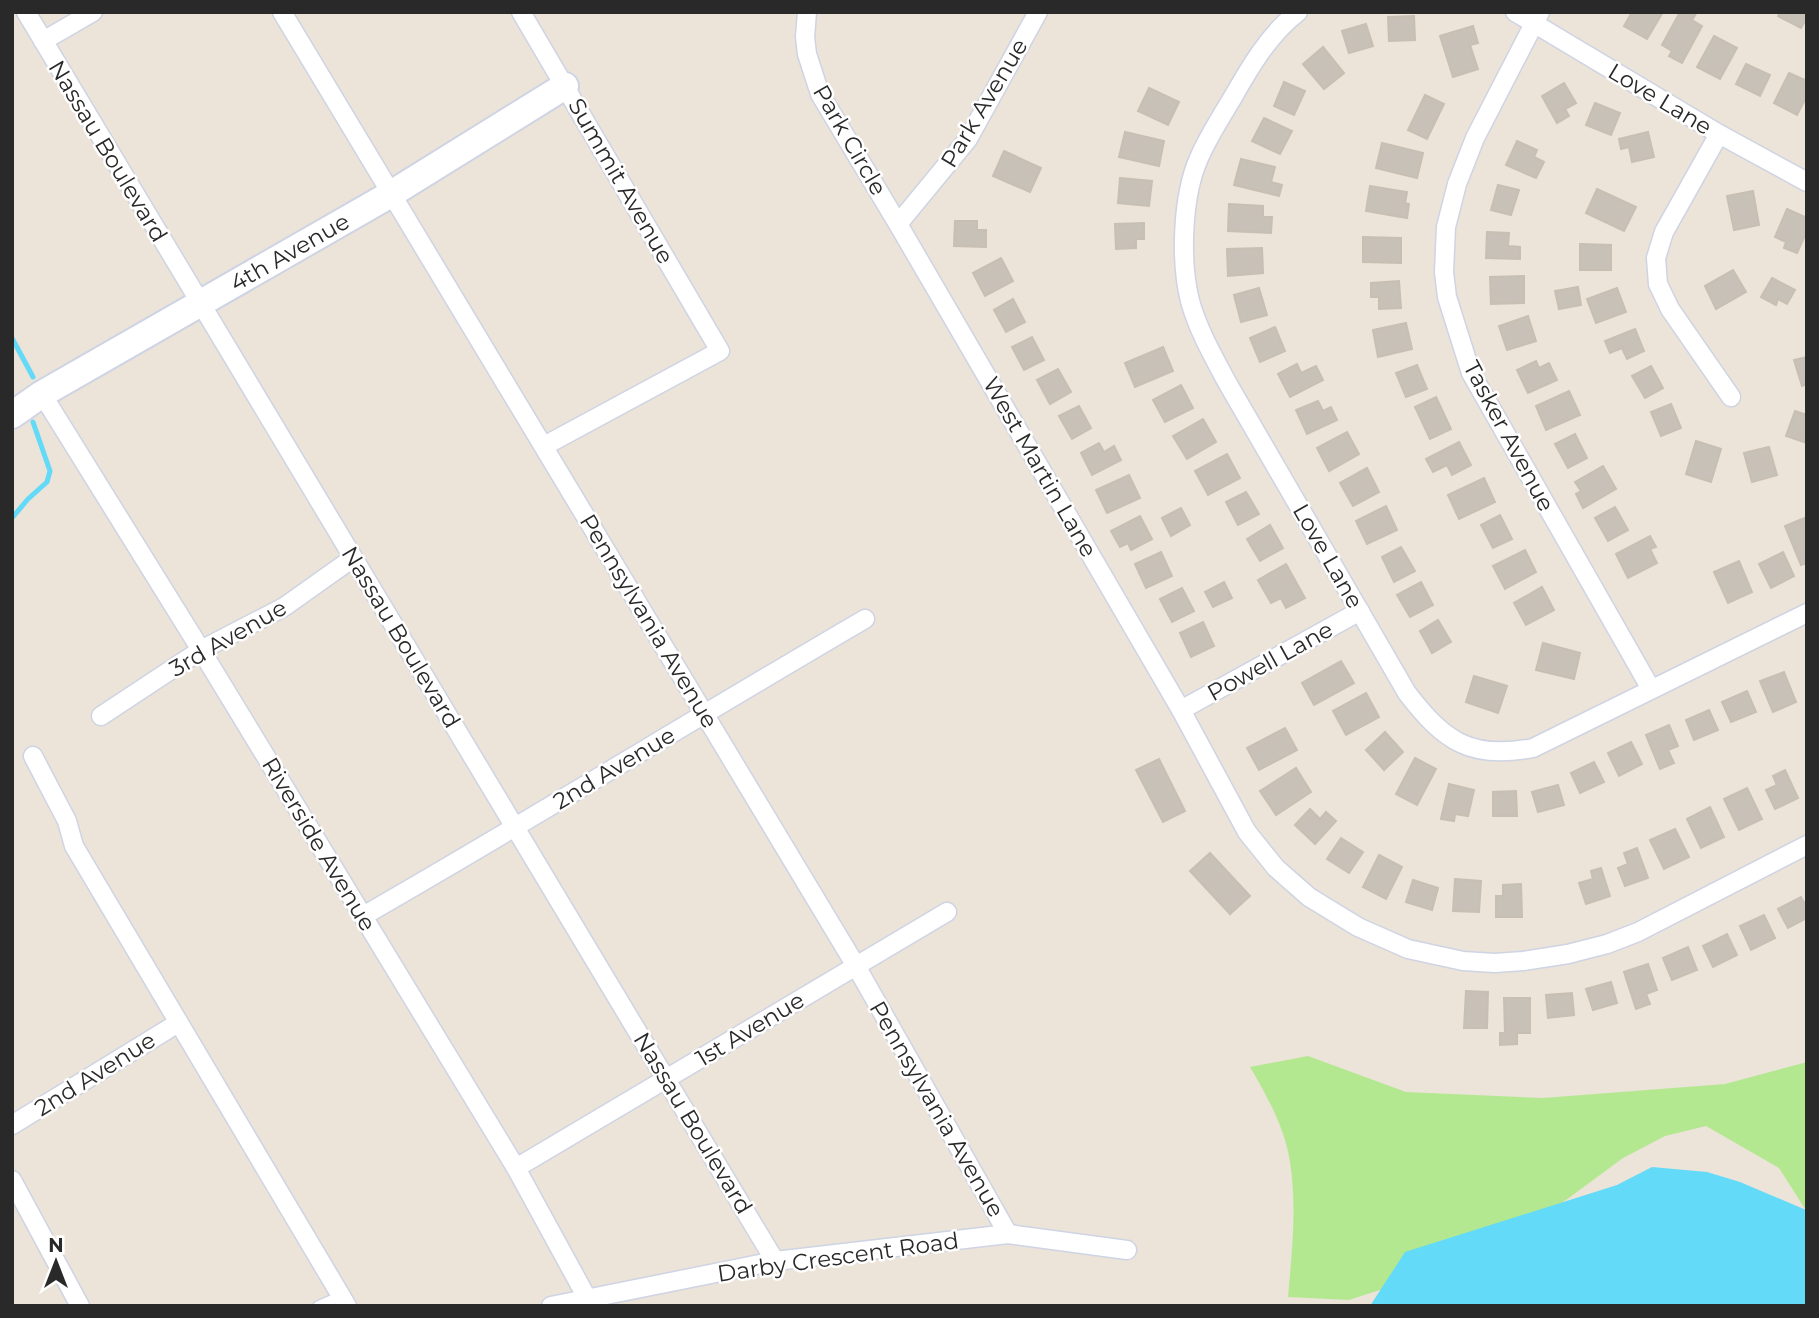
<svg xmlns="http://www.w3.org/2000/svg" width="1819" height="1318" viewBox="0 0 1819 1318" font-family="Montserrat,sans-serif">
<rect width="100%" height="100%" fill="#ece3d9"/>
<!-- green -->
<path fill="#b4e890" d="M1308,1056L1406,1092L1543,1098L1725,1084L1807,1062V1212L1779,1168L1706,1126L1665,1136L1623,1158L1566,1200L1466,1262L1349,1300L1288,1297C1292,1251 1297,1207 1290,1162C1285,1128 1267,1096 1250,1067Z"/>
<!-- water -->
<path fill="#63daf8" d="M1652,1167L1707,1172L1740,1182L1806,1210L1807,1306H1370L1405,1252L1617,1185Z"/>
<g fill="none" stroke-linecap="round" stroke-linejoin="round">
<!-- stream -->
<g stroke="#63daf8" stroke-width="5">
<path d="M12,338L33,377"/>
<path d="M12,518L28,499L47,482L50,471L33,422"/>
</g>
</g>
<!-- building -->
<g fill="#c7c1b8" stroke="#c8bfb3" stroke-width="2">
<path d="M1632,12H1663L1647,39L1624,26Z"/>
<path d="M1680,12H1697L1692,20L1702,26L1682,63L1669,56L1672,51L1662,45Z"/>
<path d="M1780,12H1807V18L1801,28L1778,16Z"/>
<path d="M1414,16L1415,40L1389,41L1388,17Z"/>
<path d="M1366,24L1373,46L1349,53L1342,31Z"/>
<path d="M1473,26L1478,43L1470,45L1478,69L1453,77L1440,36Z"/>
<path d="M1714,36L1737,48L1720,79L1697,67Z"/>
<path d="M1323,47L1344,73L1324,89L1303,64Z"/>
<path d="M1746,64L1770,75L1760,96L1736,84Z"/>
<path d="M1789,73L1807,81V96L1797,115L1774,103Z"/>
<path d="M1284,82L1305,91L1294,115L1274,106Z"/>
<path d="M1564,83L1576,103L1565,109L1569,116L1557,123L1542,96Z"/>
<path d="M1149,88L1179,102L1168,125L1138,111Z"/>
<path d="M1425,95L1444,104L1427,139L1408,130Z"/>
<path d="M1595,103L1620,113L1611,135L1586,125Z"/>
<path d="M1264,118L1292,131L1280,154L1252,141Z"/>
<path d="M1125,132L1164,141L1159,166L1119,157Z"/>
<path d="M1648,132L1654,157L1632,162L1629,147L1621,149L1619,139Z"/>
<path d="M1517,141L1537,150L1534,157L1544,162L1536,178L1506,165Z"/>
<path d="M1382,143L1423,153L1417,178L1376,168Z"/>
<path d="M1004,151L1041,168L1030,192L993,176Z"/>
<path d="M1241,159L1275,167L1271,182L1282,185L1279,196L1234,185Z"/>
<path d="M1120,178L1152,181L1149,206L1118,203Z"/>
<path d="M1498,185L1519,190L1511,215L1491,210Z"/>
<path d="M1370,186L1407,192L1405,203L1409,204L1407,218L1366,211Z"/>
<path d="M1597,189L1636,207L1624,231L1586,213Z"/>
<path d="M1753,191L1759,225L1734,230L1727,196Z"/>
<path d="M1229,204L1263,206V217H1272L1271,233L1228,231Z"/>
<path d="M1787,209L1807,218V231L1797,253L1784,248L1786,242L1775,237Z"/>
<path d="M955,221H977V230H986V247L954,246Z"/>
<path d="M1144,223V239H1136V248L1116,249L1115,224Z"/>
<path d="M1487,232L1509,233L1508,246L1520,247V259L1486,258Z"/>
<path d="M1363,237L1401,238V263L1363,262Z"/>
<path d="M1580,244L1611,245V270H1580Z"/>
<path d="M1262,248L1263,273L1228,276L1227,249Z"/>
<path d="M1001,258L1013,281L985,296L973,273Z"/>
<path d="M1733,270L1746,292L1716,309L1705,286Z"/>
<path d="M1524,276V303L1491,304L1490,277Z"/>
<path d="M1772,278L1795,290L1787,304L1778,299L1776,305L1761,297Z"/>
<path d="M1399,281L1401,308L1379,309V297H1371V283Z"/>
<path d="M1578,287L1581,305L1559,309L1555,291Z"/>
<path d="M1259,288L1267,315L1241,322L1234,295Z"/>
<path d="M1617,288L1626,312L1596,323L1587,299Z"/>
<path d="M1013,299L1025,322L1006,332L994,310Z"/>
<path d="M1528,316L1536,341L1507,350L1499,326Z"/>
<path d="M1406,323L1412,349L1378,357L1373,330Z"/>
<path d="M1275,327L1285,351L1260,362L1250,338Z"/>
<path d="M1635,329L1644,351L1627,359L1622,348L1610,353L1605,341Z"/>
<path d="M1032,337L1044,360L1024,370L1012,347Z"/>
<path d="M1163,347L1173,371L1135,387L1125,363Z"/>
<path d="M1807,357V384L1802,386L1794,360Z"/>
<path d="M1536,361L1539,368L1549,363L1557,380L1528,393L1517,370Z"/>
<path d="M1297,364L1301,373L1316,366L1323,380L1290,397L1278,374Z"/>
<path d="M1417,365L1427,389L1406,397L1396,373Z"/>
<path d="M1651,366L1663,388L1645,398L1632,376Z"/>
<path d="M1058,369L1071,392L1050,404L1037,380Z"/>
<path d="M1181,385L1193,408L1165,422L1153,400Z"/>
<path d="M1569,391L1580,415L1546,430L1536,406Z"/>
<path d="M1436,397L1451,429L1430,439L1415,407Z"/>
<path d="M1318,401L1323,411L1331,407L1337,420L1307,434L1296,410Z"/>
<path d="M1671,404L1681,428L1661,436L1651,412Z"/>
<path d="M1079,406L1091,428L1072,439L1059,416Z"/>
<path d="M1795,411L1807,415V443L1786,436Z"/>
<path d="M1203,419L1216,442L1187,459L1173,436Z"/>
<path d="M1347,432L1359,454L1329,471L1317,448Z"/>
<path d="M1575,434L1587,458L1568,468L1555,444Z"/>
<path d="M1696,441L1721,449L1711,482L1686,474Z"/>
<path d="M1459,442L1471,465L1452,475L1447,465L1433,472L1426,459Z"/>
<path d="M1099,443L1104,452L1114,446L1121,460L1092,475L1081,453Z"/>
<path d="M1769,447L1777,475L1752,482L1744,453Z"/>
<path d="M1227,454L1240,478L1208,495L1195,471Z"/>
<path d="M1603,466L1616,489L1583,508L1576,494L1581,491L1575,482Z"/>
<path d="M1367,468L1379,492L1353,506L1340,483Z"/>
<path d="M1129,475L1140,498L1107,513L1096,490Z"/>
<path d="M1484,478L1495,502L1459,519L1448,495Z"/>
<path d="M1246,492L1259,514L1238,525L1226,502Z"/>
<path d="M1386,506L1397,530L1367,544L1356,521Z"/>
<path d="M1615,507L1628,530L1608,541L1595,518Z"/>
<path d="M1181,508L1190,525L1171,536L1162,518Z"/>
<path d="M1500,515L1512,539L1493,548L1481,525Z"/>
<path d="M1140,516L1152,539L1131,550L1128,543L1120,547L1111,531Z"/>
<path d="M1807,517V563L1801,565L1785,526Z"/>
<path d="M1270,525L1283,548L1260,561L1247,539Z"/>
<path d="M1650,536L1656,547L1650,549L1657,563L1628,578L1616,554Z"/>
<path d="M1401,547L1415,571L1394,582L1382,557Z"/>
<path d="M1525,550L1536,572L1505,589L1493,566Z"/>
<path d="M1161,552L1172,576L1146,588L1135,564Z"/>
<path d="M1783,552L1794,576L1771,588L1759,564Z"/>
<path d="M1739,561L1752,592L1728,603L1714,572Z"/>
<path d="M1286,564L1305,598L1286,608L1281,598L1271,603L1258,580Z"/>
<path d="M1224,582L1232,598L1213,607L1205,592Z"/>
<path d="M1421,582L1433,605L1410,617L1397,595Z"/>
<path d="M1542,587L1554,610L1526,625L1514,603Z"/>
<path d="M1182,588L1194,611L1172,622L1160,599Z"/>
<path d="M1438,620L1451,642L1432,653L1420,631Z"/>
<path d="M1203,622L1214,646L1191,657L1180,633Z"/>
<path d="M1543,643L1580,653L1574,679L1536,670Z"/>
<path d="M1341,661L1354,683L1314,705L1302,683Z"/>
<path d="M1784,672L1796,702L1773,712L1760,681Z"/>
<path d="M1474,676L1507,686L1498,713L1466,702Z"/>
<path d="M1747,691L1756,712L1731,722L1722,702Z"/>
<path d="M1366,693L1379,717L1346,735L1333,711Z"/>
<path d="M1709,710L1718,730L1694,740L1686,720Z"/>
<path d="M1669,725L1678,746L1668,750L1674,763L1660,769L1646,735Z"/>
<path d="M1285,728L1297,750L1259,770L1247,748Z"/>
<path d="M1385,732L1403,752L1384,770L1366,750Z"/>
<path d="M1631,742L1642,764L1619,776L1608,753Z"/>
<path d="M1415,758L1436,769L1417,805L1396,794Z"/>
<path d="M1159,759L1185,811L1163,822L1136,770Z"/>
<path d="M1594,762L1604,782L1580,793L1571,773Z"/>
<path d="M1296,768L1311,792L1276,815L1260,791Z"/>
<path d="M1785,770L1798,798L1775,809L1766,790L1777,785L1773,776Z"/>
<path d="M1449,784L1474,790L1468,816L1455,814L1454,821L1441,819Z"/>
<path d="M1558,785L1564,805L1538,812L1532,792Z"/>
<path d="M1747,788L1762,819L1739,830L1724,799Z"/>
<path d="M1516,791L1517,816H1493V792Z"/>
<path d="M1710,807L1724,837L1701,848L1687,819Z"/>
<path d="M1310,809L1320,819L1326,812L1336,821L1315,844L1295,825Z"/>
<path d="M1675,829L1689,857L1664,869L1650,840Z"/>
<path d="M1341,838L1363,852L1349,873L1327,859Z"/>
<path d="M1637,848L1648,878L1625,886L1618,868L1628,864L1624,853Z"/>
<path d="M1210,853L1250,896L1230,914L1190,871Z"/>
<path d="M1379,855L1402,867L1386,899L1363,887Z"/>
<path d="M1601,868L1610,896L1586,904L1579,883L1593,879L1591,871Z"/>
<path d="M1455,879L1481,881L1479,912L1453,911Z"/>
<path d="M1413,880L1438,888L1432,910L1406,902Z"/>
<path d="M1521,884L1522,917H1496V896H1503V885Z"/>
<path d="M1801,897L1807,908V918L1788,928L1778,909Z"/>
<path d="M1764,915L1775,938L1751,950L1740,926Z"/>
<path d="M1727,934L1737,955L1713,967L1703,946Z"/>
<path d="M1688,947L1697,970L1672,980L1663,958Z"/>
<path d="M1648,964L1657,990L1646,994L1650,1004L1636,1009L1624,972Z"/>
<path d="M1611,982L1617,1003L1593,1010L1586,989Z"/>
<path d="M1466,991L1488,992L1487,1028H1464Z"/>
<path d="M1572,993L1574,1015L1548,1018L1546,995Z"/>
<path d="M1504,998H1530V1033H1517V1044L1500,1045V1033H1505Z"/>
</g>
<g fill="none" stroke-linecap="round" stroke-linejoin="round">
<!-- lane casing -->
<g stroke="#ced4e3" stroke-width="12">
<path id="lane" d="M318,1306L341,1296"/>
</g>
<!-- street casing -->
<g stroke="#ced4e3" stroke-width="21">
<g id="street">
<path d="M26,12L775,1261"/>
<path d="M282,12L856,966L1008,1234"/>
<path d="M521,12L720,351L544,446"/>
<path d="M807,12L805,37L807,54L820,94L898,224L1181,710L1247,832L1276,868L1309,897L1358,927L1408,949L1463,961L1495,963L1523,961L1568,954L1607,944L1638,932L1807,845"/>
<path d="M1298,12C1270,33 1250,67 1233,97C1221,117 1208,137 1199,158C1182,196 1180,261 1190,301C1198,330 1214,358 1228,384L1407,693C1444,741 1470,760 1533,748L1807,613"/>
<path d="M1515,12L1719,134L1807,182"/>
<path d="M1540,12L1475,138L1457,184L1446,227L1444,272L1447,297L1471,373L1651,689"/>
<path d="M43,41L93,12"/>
<path d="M1719,134L1664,232L1656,258L1658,284L1670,309L1731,397"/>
<path d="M898,224L968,139L1038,12"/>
<path d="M42,394L201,650L516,1168L587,1298"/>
<path d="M1181,710L1360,611"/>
<path d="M101,716L201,650L284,607L353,558"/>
<path d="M33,756L67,821L74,846L347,1306"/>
<path d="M363,916C532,819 697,717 865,619"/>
<path d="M12,1125L178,1023"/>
<path d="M516,1168L947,912"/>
<path d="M12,1180L80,1306"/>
<path d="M551,1306L775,1261L1008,1234L1127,1250"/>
</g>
</g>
<!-- secondary casing -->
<g stroke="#ced4e3" stroke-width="30">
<g id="secondary">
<path id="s1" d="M12,415L42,394L391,194L565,86"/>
</g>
</g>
<!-- lane -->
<use href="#lane" stroke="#fff" stroke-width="9"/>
<!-- street -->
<use href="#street" stroke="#fff" stroke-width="18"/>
<!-- secondary -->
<use href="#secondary" stroke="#fff" stroke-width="26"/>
</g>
<g text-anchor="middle" stroke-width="5" stroke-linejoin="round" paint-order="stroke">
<!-- street labels -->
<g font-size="23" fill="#292929" stroke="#fff">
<text transform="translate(1660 99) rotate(31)" y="8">Love Lane</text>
<text transform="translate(984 103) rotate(-59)" y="8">Park Avenue</text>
<text transform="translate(850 140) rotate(60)" y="8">Park Circle</text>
<text transform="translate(108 151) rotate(59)" y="8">Nassau Boulevard</text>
<text transform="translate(621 181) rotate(60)" y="8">Summit Avenue</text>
<text dy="8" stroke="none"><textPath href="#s1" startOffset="322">4th Avenue</textPath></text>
<text transform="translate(1509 436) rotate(62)" y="8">Tasker Avenue</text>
<text transform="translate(1040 467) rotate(60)" y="8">West Martin Lane</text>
<text transform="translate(1328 556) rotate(60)" y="8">Love Lane</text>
<text transform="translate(649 621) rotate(59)" y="8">Pennsylvania Avenue</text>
<text transform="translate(401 637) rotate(59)" y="8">Nassau Boulevard</text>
<text transform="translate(228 638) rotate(-30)" y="8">3rd Avenue</text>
<text transform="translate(1270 661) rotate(-29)" y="8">Powell Lane</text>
<text transform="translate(614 768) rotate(-31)" y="8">2nd Avenue</text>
<text transform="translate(319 844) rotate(59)" y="8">Riverside Avenue</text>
<text transform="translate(750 1029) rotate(-31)" y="8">1st Avenue</text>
<text transform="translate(95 1074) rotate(-32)" y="8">2nd Avenue</text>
<text transform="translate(937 1109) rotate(60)" y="8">Pennsylvania Avenue</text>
<text transform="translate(693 1123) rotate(59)" y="8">Nassau Boulevard</text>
<text transform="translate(838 1257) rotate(-8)" y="8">Darby Crescent Road</text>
</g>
</g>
<!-- border -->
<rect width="1819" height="1318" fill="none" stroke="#292929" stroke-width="28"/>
<!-- north arrow -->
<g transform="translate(56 1262)" stroke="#ffffff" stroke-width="5" paint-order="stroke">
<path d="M0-5L12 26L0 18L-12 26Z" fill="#292929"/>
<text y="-10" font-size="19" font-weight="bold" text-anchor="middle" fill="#292929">N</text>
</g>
</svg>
